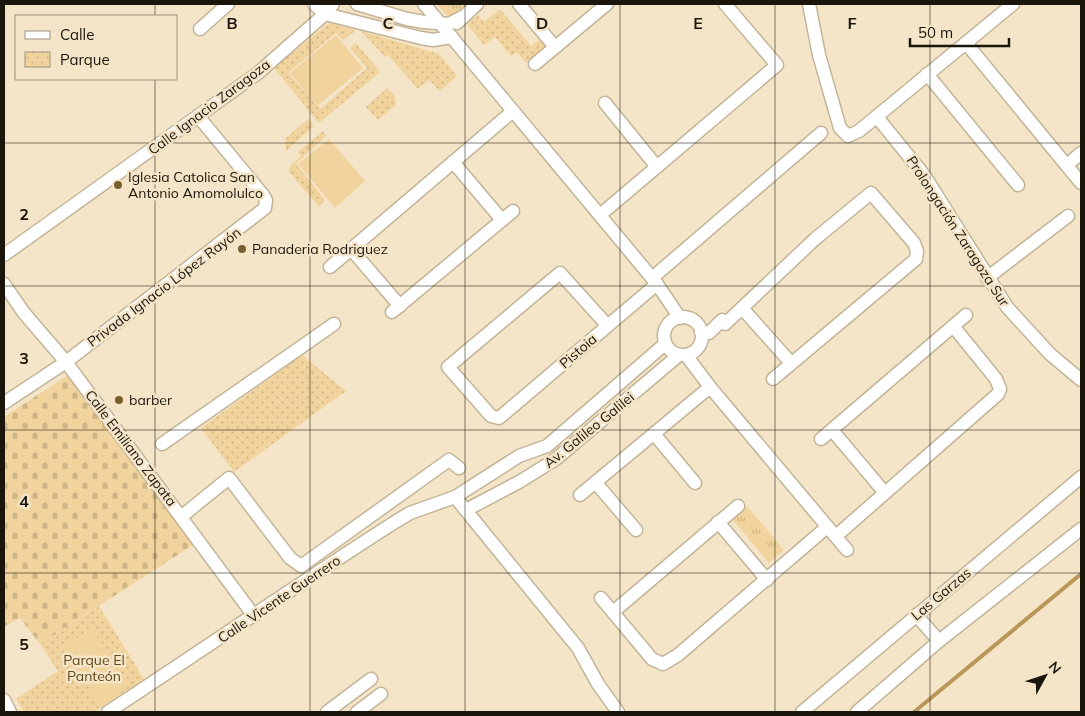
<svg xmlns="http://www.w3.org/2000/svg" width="1085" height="716" viewBox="0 0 1085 716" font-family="Mulish,sans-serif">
<defs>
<pattern id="grass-tufts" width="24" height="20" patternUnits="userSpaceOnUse" patternTransform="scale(1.25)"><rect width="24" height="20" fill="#f1d39d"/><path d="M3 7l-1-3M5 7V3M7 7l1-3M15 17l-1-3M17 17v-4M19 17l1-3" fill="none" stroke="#ceb486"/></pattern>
<pattern id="cemetery-stones" width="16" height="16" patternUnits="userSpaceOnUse" patternTransform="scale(1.25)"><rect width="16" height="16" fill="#f1d39d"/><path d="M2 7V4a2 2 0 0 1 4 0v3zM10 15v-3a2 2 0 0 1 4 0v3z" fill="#ceb486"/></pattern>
<pattern id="park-dots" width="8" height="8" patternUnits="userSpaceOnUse" patternTransform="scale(1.25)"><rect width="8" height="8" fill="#f1d39d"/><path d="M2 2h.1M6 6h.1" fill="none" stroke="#ceb486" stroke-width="1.8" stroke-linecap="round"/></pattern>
</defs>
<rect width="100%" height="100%" fill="#f5e5c8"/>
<!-- grass -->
<g fill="url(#grass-tufts)">
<path d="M437,4H467L449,18Z"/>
<path d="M747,506L784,550L769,563L732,519Z"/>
</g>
<!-- cemetery -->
<path fill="url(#cemetery-stones)" d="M68,375L193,545L40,644L20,618L4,627V417Z"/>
<!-- park -->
<g fill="url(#park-dots)">
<path d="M500,9L531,46L540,39L546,46L526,63L517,52L511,56L495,37L484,45L467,24L478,15L484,22Z"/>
<path d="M329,23L356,30L343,40L336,33L288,73L320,109L367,68L350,48L356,43L380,72L319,123L274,68Z"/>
<path d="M361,31L439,54L457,76L440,91L429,80L418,89L388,55L385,57Z"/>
<path d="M387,88L395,96L396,105L378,120L366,107Z"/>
<path d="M308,119L314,126L286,151L285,139Z"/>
<path d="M323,131L326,136L296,164L325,200L319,207L289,172L290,166L301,156L298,152Z"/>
<path d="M302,355L346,391L234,472L201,428Z"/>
<path d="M99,606L144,679L94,712H24L16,699L58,671L40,644Z"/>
</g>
<!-- pitch -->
<g fill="#f1d39d">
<path d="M336,35L363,68L317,106L290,73Z"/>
<path d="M329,139L365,181L335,208L298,164Z"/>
<path d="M92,629L129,686L100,705L62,647Z"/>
</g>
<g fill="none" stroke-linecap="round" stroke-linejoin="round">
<!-- stream -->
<path stroke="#b89759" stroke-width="4" d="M914,712L1081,574"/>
<!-- minor casing -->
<g stroke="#c3b498" stroke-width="15">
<g id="minor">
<path d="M314,4L325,14L421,38L433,40L452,37"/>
<path d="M357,4L407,19L424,22L449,24L462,17"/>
<path d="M424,4L657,284L680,318"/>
<path d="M519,4L555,47"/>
<path d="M809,4L819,55L840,128L848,136L859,131L1013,4"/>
<path d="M457,23L477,4"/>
<path d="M200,29L228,4"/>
<path d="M966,43L1081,183"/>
<path d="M535,64L607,4"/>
<path d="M927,74L1018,185"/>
<path d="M605,103L657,167"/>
<path d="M877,117L924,175L1007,307L1050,354L1081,380"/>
<path d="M453,162L502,220"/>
<path d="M1067,165L1081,153"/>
<path d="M600,215L777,65L725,4"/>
<path d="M351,249L400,306"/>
<path d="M4,255L258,73L325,14L333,4"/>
<path d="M330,267L513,111"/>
<path d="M652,278L821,133"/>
<path d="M987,278L1068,216"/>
<path d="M4,284L24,313L66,362L254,616"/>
<path d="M742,308L791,363"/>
<path d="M392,312L513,211"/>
<circle cx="683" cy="336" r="19"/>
<path d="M607,325L560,273L448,367L491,416L499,418L657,284"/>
<path d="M701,332L709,333L722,320L725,324L815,239L871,193L914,243L917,251L916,259L773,379"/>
<path d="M686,355L710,387L847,550"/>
<path d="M4,403L66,362L265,208L266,200L263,195L198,116"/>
<path d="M832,430L885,493"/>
<path d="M655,435L695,483"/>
<path d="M821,439L966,315"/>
<path d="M162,444L334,324"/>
<path d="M596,483L636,530"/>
<path d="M580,495L710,387"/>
<path d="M455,497L578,648L598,684L618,712"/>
<path d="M466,510L519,482L556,459L679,355"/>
<path d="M182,516L229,478L290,558L301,566L449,460L459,468"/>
<path d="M718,522L767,580"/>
<path d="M836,536L998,394L1000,389L996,379L953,326"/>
<path d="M601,598L652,659L663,664L678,655L827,527"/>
<path d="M613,612L738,506"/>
<path d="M916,615L939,641"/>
<path d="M4,700L10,712"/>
<path d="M108,712C204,649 298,584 395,522L410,513L455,497L519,456L547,446L665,344"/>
<path d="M327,712L371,679"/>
<path d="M357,712L381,694"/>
<path d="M802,712L1081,477"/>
<path d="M857,712L939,641L1081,529"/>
</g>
</g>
<!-- minor -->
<use href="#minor" stroke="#fff" stroke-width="12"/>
</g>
<!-- grid -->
<path fill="none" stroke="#1b160c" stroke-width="1" stroke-opacity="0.55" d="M155,4V16M310,4V712M465,4V712M620,4V712M775,4V712M930,4V712M155,79V712M4,143H1081M4,286H1081M4,430H1081M4,573H1081"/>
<!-- markers -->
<g fill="#765e2f" stroke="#f5e5c8" stroke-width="2">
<circle cx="118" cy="185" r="5"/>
<circle cx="242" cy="249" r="5"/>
<circle cx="119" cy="400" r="5"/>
</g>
<g text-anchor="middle" stroke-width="5" stroke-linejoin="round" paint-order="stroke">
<!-- street labels -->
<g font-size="14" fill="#1b160c" stroke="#f5e5c8">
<text transform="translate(209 107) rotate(-37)" y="5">Calle Ignacio Zaragoza</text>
<text transform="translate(958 231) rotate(57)" y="5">Prolongación Zaragoza Sur</text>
<text transform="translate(164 287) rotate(-37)" y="5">Privada Ignacio López Rayón</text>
<text transform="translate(578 351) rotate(-41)" y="5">Pistoia</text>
<text transform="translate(589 430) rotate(-39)" y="5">Av. Galileo Galilei</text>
<text transform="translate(131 448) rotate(53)" y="5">Calle Emiliano Zapata</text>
<text transform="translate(941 594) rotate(-40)" y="5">Las Garzas</text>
<text transform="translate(279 599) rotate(-34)" y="5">Calle Vicente Guerrero</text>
</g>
<!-- poi labels -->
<g font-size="14" fill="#1b160c" stroke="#f5e5c8" text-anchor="start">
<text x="128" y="182">Iglesia Catolica San<tspan x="128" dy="16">Antonio Amomolulco</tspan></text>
<text x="252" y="254">Panaderia Rodriguez</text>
<text x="129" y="405">barber</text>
</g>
<!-- park labels -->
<g font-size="14" fill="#614a19" stroke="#f5e5c8">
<text x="94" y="665">Parque El<tspan x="94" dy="16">Panteón</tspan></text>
</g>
</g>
<g font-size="16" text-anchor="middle" font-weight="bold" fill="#1b160c" stroke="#f5e5c8" stroke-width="5" stroke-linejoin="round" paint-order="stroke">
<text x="232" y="29">B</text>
<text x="388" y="29">C</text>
<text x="542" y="29">D</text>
<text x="698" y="29">E</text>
<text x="852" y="29">F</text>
<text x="24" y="220">2</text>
<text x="24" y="364">3</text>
<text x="24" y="507">4</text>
<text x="24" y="650">5</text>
</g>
<!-- border -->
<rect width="1085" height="716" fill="none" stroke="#1b160c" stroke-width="10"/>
<!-- legend -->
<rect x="15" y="15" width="162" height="65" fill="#f5e5c8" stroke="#9e927d"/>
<rect x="25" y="31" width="25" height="8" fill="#ffffff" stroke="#9e927d"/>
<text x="60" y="40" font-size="15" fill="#1b160c">Calle</text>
<rect x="25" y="52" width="25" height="15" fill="url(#park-dots)" stroke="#9e927d"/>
<text x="60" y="65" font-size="15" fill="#1b160c">Parque</text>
<!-- north arrow -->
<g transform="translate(1045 676) rotate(50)" stroke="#f5e5c8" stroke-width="4" paint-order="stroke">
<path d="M0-4L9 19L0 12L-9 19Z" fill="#1b160c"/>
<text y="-8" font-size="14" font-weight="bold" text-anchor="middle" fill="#1b160c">N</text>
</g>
<!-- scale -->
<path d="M910 38v8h99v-8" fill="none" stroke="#1b160c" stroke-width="2.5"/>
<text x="918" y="38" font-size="15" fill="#1b160c" stroke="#f5e5c8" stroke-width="4" paint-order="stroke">50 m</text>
</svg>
